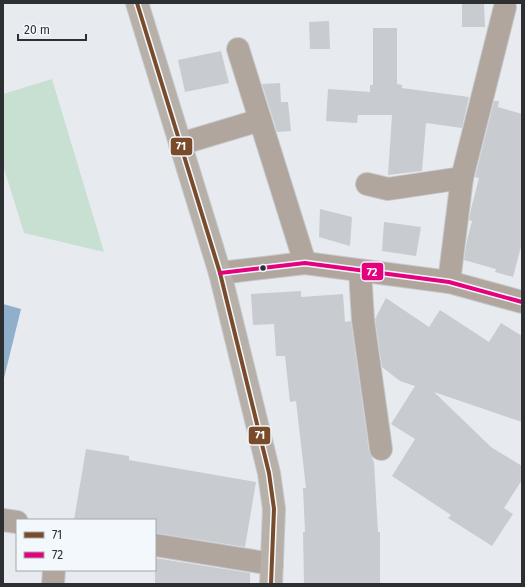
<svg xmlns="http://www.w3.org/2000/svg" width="525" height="587" viewBox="0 0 525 587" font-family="'Fira Sans',sans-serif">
<rect width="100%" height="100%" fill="#e7ebf0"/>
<!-- green -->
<path fill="#c7e0d2" d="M52,79L104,252L24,233L3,165V94Z"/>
<!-- water -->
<path fill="#90afca" d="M3,304L21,309L3,382Z"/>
<!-- building -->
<g fill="#c8ccd0">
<path d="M462,3H484L485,27H462Z"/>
<path d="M329,21L330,49H310L309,22Z"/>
<path d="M373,28H397V84L402,85V88L469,97L462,128L426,123L422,171L388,175L392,115H358L357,123L326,121L328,89L370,92V85H373Z"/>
<path d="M221,51L229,83L185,92L178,60Z"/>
<path d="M280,83L281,102H288L291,131L277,132L262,84Z"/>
<path d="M494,101H499L498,107L522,114V243L513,277L495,272L496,269L464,260L467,240L472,221L469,220L471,209L479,178L475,177Z"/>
<path d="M320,209L352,217L350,246L319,237Z"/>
<path d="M384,222L421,227L416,256L382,251Z"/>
<path d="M301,291V297L343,294L345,322L351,321L369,451L374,462L378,532H380V584H304L303,532H305L303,488H306L296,401L290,402L285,356H276L274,324L253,325L251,294Z"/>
<path d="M386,298L429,327L440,310L489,342L501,323L522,336V422L434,392L491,447L522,466V480L504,508L513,514L492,546L448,518L451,515L392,476L415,439L391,424L415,386L400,381L382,367L375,319Z"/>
<path d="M86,449L129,456V460L256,482L245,547L155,533V520H74Z"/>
<path d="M155,558L250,573V584H155Z"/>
</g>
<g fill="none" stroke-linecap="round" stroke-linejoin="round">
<!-- minor casing -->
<g stroke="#c6c9cd" stroke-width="24">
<g id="minor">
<path d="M238,49L305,263"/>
<path d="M180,144L260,120"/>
<path d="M367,184L388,189L462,178"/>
<path d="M360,271L363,320L381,449"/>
<path d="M449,282L462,178L505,7"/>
<path d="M3,520L17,522"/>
<path d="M155,545L272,564"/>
<path d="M53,584L54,570"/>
</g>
</g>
<!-- tertiary casing -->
<g stroke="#c6c9cd" stroke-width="24">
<path id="tertiary" d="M220,273L305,263L449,282L522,302"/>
</g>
<!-- secondary casing -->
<g stroke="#c6c9cd" stroke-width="24">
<path id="secondary" d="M137,3L220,273L269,473L274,509L271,584"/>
</g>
<!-- minor -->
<use href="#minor" stroke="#b0a69e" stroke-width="22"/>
<!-- tertiary -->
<use href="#tertiary" stroke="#b0a69e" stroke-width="22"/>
<!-- secondary -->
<use href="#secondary" stroke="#b7b0a9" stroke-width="22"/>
<!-- bus-1 casing -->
<g stroke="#f3f8fd" stroke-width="7">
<path id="bus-1" d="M137,3L220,273L269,473L274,509L271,584"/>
</g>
<!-- bus-2 casing -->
<g stroke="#f3f8fd" stroke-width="7">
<path id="bus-2" d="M220,273L305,263L449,282L522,302"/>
</g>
<!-- bus-1 -->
<use href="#bus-1" stroke="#7a4b2a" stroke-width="4"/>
<!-- bus-2 -->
<use href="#bus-2" stroke="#e5007d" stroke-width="4"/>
</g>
<!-- markers -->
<circle fill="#2c3033" stroke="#f3f8fd" stroke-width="1.5" cx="263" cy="268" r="3.5"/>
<g stroke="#f3f8fd" stroke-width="1.5">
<rect x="170" y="137" width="23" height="19" rx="4" fill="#7a4b2a"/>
<rect x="361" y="262" width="23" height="19" rx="4" fill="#e5007d"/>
<rect x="248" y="426" width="23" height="19" rx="4" fill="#7a4b2a"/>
</g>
<g font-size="11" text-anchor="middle" font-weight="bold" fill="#fff">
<text x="181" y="150">71</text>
<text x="372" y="276">72</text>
<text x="260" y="439">71</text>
</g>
<!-- border -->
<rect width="525" height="587" fill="none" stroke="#2c3033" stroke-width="8"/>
<!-- legend -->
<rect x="16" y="519" width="140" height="52" fill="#f3f8fd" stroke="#a3a8ac"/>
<rect x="24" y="532" width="20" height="6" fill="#7a4b2a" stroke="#a3a8ac"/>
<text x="52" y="539" font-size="12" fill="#2c3033">71</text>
<rect x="24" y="552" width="20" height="6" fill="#e5007d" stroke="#a3a8ac"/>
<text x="52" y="559" font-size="12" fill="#2c3033">72</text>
<!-- scale -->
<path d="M18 34v6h68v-6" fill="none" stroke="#2c3033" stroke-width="2"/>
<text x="24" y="34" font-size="12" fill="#2c3033" stroke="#f3f8fd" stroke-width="3" paint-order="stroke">20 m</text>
</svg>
